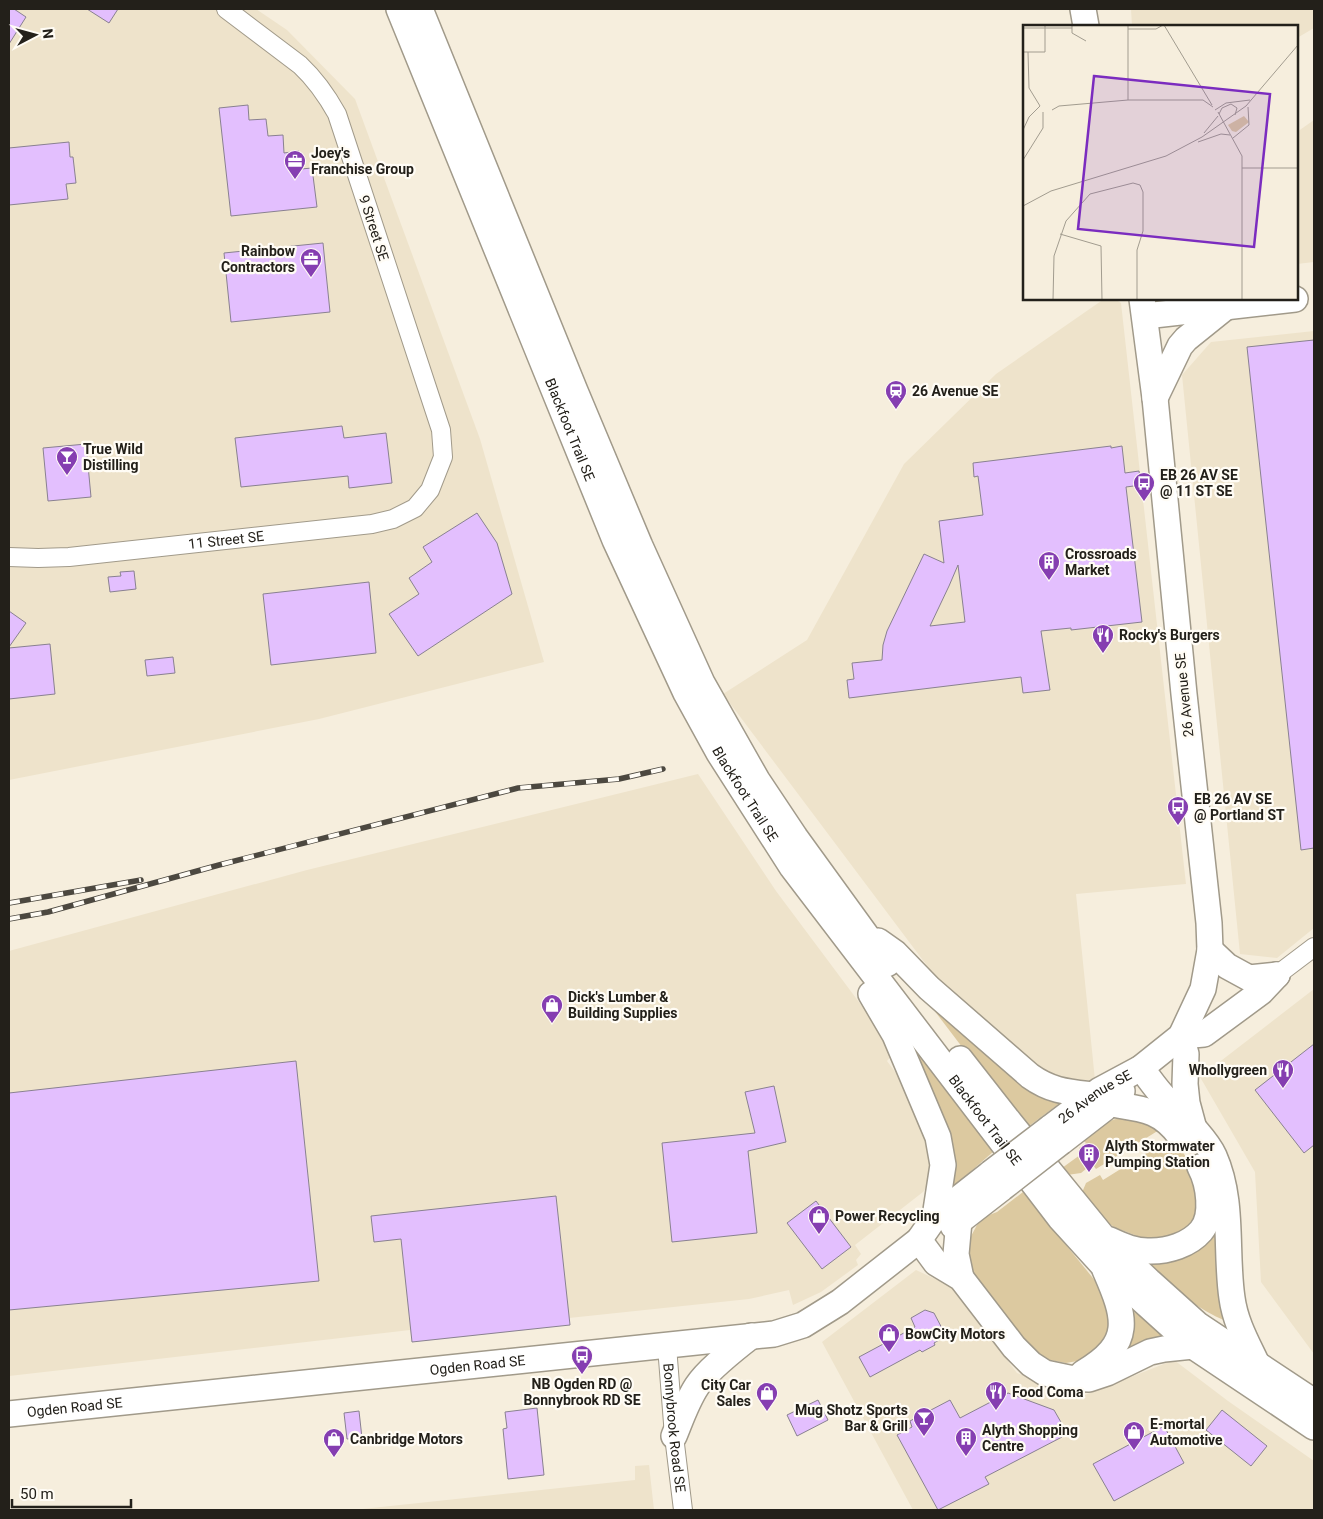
<svg xmlns="http://www.w3.org/2000/svg" width="1323" height="1519" viewBox="0 0 1323 1519" font-family="Roboto,sans-serif">
<rect width="100%" height="100%" fill="#f6eedd"/>
<!-- built -->
<g fill="#eee3cb">
<path d="M9,9H256L287,30L355,99L480,439L544,662L319,719L9,780Z"/>
<path d="M1131,9H1314V28L1297,38V26H1132Z"/>
<path d="M1314,120V262L1297,264V132Z"/>
<path d="M1104,299H1115L1121,303L1186,884L1076,894L1095,1080L1054,1081L949,995L723,694L807,640L904,464L996,374Z"/>
<path d="M1314,331V928L1277,958L1240,954L1182,375L1211,342Z"/>
<path d="M698,774L776,891L885,1037L891,1056L887,1061L907,1088L931,1144L930,1183L923,1192L855,1245L861,1254L856,1260L858,1265L821,1292L793,1305L789,1290L749,1299L569,1318V1325L412,1342L410,1330L9,1376V951L307,870Z"/>
<path d="M1314,989V1354L1261,1282L1255,1172L1200,1077Z"/>
<path d="M916,1270L950,1286L1017,1373L1080,1397L1174,1360L1228,1401L1314,1461V1510H913L822,1342Z"/>
<path d="M649,1465L654,1510H353L635,1480V1466Z"/>
</g>
<!-- green -->
<g fill="#dcc9a0">
<path d="M924,997L1064,1100L1029,1126L999,1087L994,1089Z"/>
<path d="M896,1018L994,1151L951,1189Z"/>
<path d="M1131,1116L1164,1127L1096,1169L1092,1164L1081,1173L1067,1175L1062,1168L1080,1155L1078,1152L1080,1150L1079,1148L1086,1143L1083,1140C1101,1127 1108,1118 1131,1116Z"/>
<path d="M1172,1137L1191,1164L1201,1199L1194,1223L1178,1238L1143,1240C1139,1235 1122,1231 1114,1227C1101,1219 1091,1207 1081,1195L1086,1183L1100,1175L1103,1180Z"/>
<path d="M1023,1192L1101,1288L1116,1326L1089,1359L1066,1363L1050,1360L1040,1354L1031,1346L1012,1324L968,1266L967,1249L970,1238L977,1225L984,1217L997,1212Z"/>
<path d="M1218,1214L1226,1321C1193,1308 1167,1282 1141,1258Z"/>
<path d="M1130,1312H1134L1165,1333L1166,1336L1151,1340L1124,1355Z"/>
</g>
<!-- building -->
<g fill="#e3bffe" stroke="#898190" fill-rule="evenodd">
<path d="M9,9H14L26,17L9,44Z"/>
<path d="M87,9H118L109,23Z"/>
<path d="M248,105L249,120L266,119L268,136L283,135L284,153L299,151L301,169L312,168L317,207L231,216L219,108Z"/>
<path d="M69,142L70,157H73L76,183L66,184L68,199L9,205V148Z"/>
<path d="M323,243L330,312L231,322L224,253Z"/>
<path d="M1314,340V848L1301,850L1247,347Z"/>
<path d="M342,426L344,438L386,433L392,483L349,488L348,476L241,487L235,438Z"/>
<path d="M86,444L91,497L48,501L43,448Z"/>
<path d="M1111,446V448L1122,446L1125,473L1139,471L1141,485L1126,487L1142,622L1071,630V628L1041,631L1050,690L1023,693L1021,677L849,698L847,680L854,679L852,663L882,660L883,645L887,631L924,554L944,563L939,521L983,515L978,476L974,477L973,463ZM958,565L965,622L930,626L949,586Z"/>
<path d="M477,513L497,543L512,594L418,656L389,614L419,594L409,578L432,562L423,547Z"/>
<path d="M134,571L136,589L110,592L108,577L121,576L120,572Z"/>
<path d="M369,582L376,653L271,665L263,594Z"/>
<path d="M9,611L26,623L9,647Z"/>
<path d="M50,644L55,694L9,699V648Z"/>
<path d="M173,657L175,673L147,676L145,660Z"/>
<path d="M1314,1044V1145L1304,1153L1255,1090Z"/>
<path d="M296,1061L319,1281L9,1310V1093Z"/>
<path d="M774,1086L786,1142L748,1151L757,1233L672,1242L662,1143L755,1133L745,1092Z"/>
<path d="M556,1196L570,1325L412,1342L401,1239L374,1242L371,1216Z"/>
<path d="M816,1201L851,1247L822,1269L787,1223Z"/>
<path d="M925,1310L934,1313L946,1336L934,1343L935,1345L922,1352L920,1350L870,1377L859,1357L915,1327L911,1318Z"/>
<path d="M1008,1393L1054,1410L1066,1431L1060,1433L1062,1437L985,1477L989,1484L938,1510L897,1435L912,1427L910,1421L950,1400L960,1418Z"/>
<path d="M818,1400L828,1420L797,1436L787,1415Z"/>
<path d="M537,1408L544,1475L508,1479L503,1429L507,1428L505,1412Z"/>
<path d="M1222,1410L1267,1446L1251,1466L1206,1430Z"/>
<path d="M359,1411L362,1438L347,1439L344,1413Z"/>
<path d="M1164,1426L1184,1463L1114,1501L1093,1464Z"/>
</g>
<g fill="none" stroke-linecap="round" stroke-linejoin="round">
<!-- street casing -->
<g stroke="#a19a8a" stroke-width="20">
<g id="street">
<path id="s1" d="M9,557L38,558L69,557L372,524L393,519L415,508L430,490L443,457L441,430L337,114C327,96 315,79 300,65L226,9"/>
<path d="M1277,975L1314,947"/>
<path id="s2" d="M667,1346L674,1436L683,1510"/>
</g>
</g>
<!-- secondary casing -->
<g stroke="#a19a8a" stroke-width="28">
<g id="secondary">
<path id="s3" d="M399,9L615,540L686,693L719,753L792,867L1060,1218L1101,1263L1193,1346L1314,1427"/>
<path d="M420,9L575,391L640,546L702,683L757,780L795,837L887,964"/>
<path d="M1083,9L1086,26"/>
<path d="M1145,316L1295,299"/>
<path d="M1155,398L1180,346L1186,339L1227,306"/>
<path d="M878,941L895,953L929,988L1030,1076C1051,1091 1067,1092 1093,1095"/>
<path d="M1210,950L1227,966L1249,978L1277,975"/>
<path d="M871,994L895,1035L938,1137L943,1165L935,1217"/>
<path d="M1181,1036L1204,1034L1261,992L1277,975"/>
<path d="M1181,1036L1186,1054L1185,1084L1187,1103L1194,1129"/>
<path d="M960,1059L1011,1124L1103,1237L1149,1281L1198,1325L1314,1402"/>
<path d="M1141,1068C1149,1078 1156,1089 1165,1098C1179,1113 1205,1137 1214,1156C1234,1201 1225,1251 1232,1298C1235,1321 1246,1341 1256,1362"/>
<path d="M1111,1104C1142,1109 1160,1109 1180,1136"/>
<path id="s4" d="M1050,1128L1100,1090L1141,1068L1181,1036L1203,989L1210,950L1209,923L1184,694L1155,398L1142,299"/>
<path d="M1061,1142L1105,1108L1122,1091"/>
<path d="M959,1221L956,1254L961,1278"/>
<path d="M953,1226L1002,1188"/>
<path d="M919,1240L936,1263L961,1278L1014,1347L1031,1364L1045,1373L1069,1378L1089,1379L1107,1373L1150,1352L1164,1349L1193,1346"/>
<path d="M1110,1240C1123,1246 1136,1252 1151,1251C1168,1251 1189,1245 1201,1231C1214,1216 1209,1184 1200,1167"/>
<path d="M1083,1373C1134,1343 1126,1318 1105,1270"/>
<path id="s5" d="M9,1414L774,1334L803,1325L840,1302L919,1240L935,1217L991,1173"/>
<path d="M674,1436C681,1419 687,1401 697,1386C708,1369 735,1349 751,1336"/>
</g>
</g>
<!-- street -->
<use href="#street" stroke="#fff" stroke-width="18"/>
<!-- secondary -->
<use href="#secondary" stroke="#fff" stroke-width="25"/>
<!-- rail casing -->
<g stroke="#4c4840" stroke-width="5.5">
<g id="rail">
<path d="M9,903L141,880"/>
<path d="M9,919L48,912L219,865L518,788L619,779L663,769"/>
</g>
</g>
<!-- rail -->
<use href="#rail" stroke="#fffcf5" stroke-width="4" stroke-dasharray="11" stroke-linecap="butt"/>
<!-- secondary-bridge casing -->
<g stroke="#a19a8a" stroke-width="28" stroke-linecap="butt">
<g id="secondary-bridge">
<path d="M991,1173L1050,1128"/>
<path d="M1002,1188L1061,1142"/>
</g>
</g>
<!-- secondary-bridge -->
<use href="#secondary-bridge" stroke="#fff" stroke-width="25"/>
</g>
<!-- icons -->
<defs>
<g id="office-pin" transform="scale(1.125)"><path d="M0 17L-7.5 6A9.5 9.5 0 1 1 7.5 6Z" fill="#853eb1" stroke="#fffcf5"/><path d="M-6-3h4V-5.5h4V-3h4V5H-6ZM-1-4.5V-3h2v-1.5ZM-6 0V1H6V0Z" fill="#fff"/></g>
<g id="station-pin" transform="scale(1.125)"><path d="M0 17L-7.5 6A9.5 9.5 0 1 1 7.5 6Z" fill="#853eb1" stroke="#fffcf5"/><path d="M-3-6H3Q5-6 5-4V2Q5 4 3 4L4.5 6H3L1.5 4h-3L-3 6H-4.5L-3 4Q-5 4-5 2V-4Q-5-6-3-6ZM-3.5-4v3h7v-3ZM-3.5 1v1.5H-2V1ZM2 1v1.5H3.5V1Z" fill="#fff"/></g>
<g id="bar-pin" transform="scale(1.125)"><path d="M0 17L-7.5 6A9.5 9.5 0 1 1 7.5 6Z" fill="#853eb1" stroke="#fffcf5"/><path d="M-6-5H6L.8 .8V4.5H3.5V6h-7V4.5H-.8V.8Z" fill="#fff"/></g>
<g id="bus-pin" transform="scale(1.125)"><path d="M0 17L-7.5 6A9.5 9.5 0 1 1 7.5 6Z" fill="#853eb1" stroke="#fffcf5"/><path d="M-5-6H5V4H4V6H2V4H-2V6H-4V4H-5ZM-3.5-4V0h7V-4ZM-3.5 1.2v1.5H-2V1.2ZM2 1.2v1.5H3.5V1.2Z" fill="#fff"/></g>
<g id="building-pin" transform="scale(1.125)"><path d="M0 17L-7.5 6A9.5 9.5 0 1 1 7.5 6Z" fill="#853eb1" stroke="#fffcf5"/><path d="M-4-6H4V6H1V3H-1V6H-4ZM-2.5-4.3h1.7v1.8h-1.7ZM.8-4.3h1.7v1.8H.8ZM-2.5-1h1.7V.8h-1.7ZM.8-1h1.7V.8H.8Z" fill="#fff"/></g>
<g id="restaurant-pin" transform="scale(1.125)"><path d="M0 17L-7.5 6A9.5 9.5 0 1 1 7.5 6Z" fill="#853eb1" stroke="#fffcf5"/><path d="M-5-6h1v4h1v-4h1v4h1v-4h1v5L-1.5 .5V6h-2V.5L-5-1ZM5-6V6H3V1.5H1.5Q1.5-4 5-6Z" fill="#fff"/></g>
<g id="shop-pin" transform="scale(1.125)"><path d="M0 17L-7.5 6A9.5 9.5 0 1 1 7.5 6Z" fill="#853eb1" stroke="#fffcf5"/><path d="M-5-2.5h2.3a2.7 3.5 0 0 1 5.4 0H5L5.5 6h-11ZM-1.5-2.5h3a1.5 2.3 0 0 0-3 0Z" fill="#fff"/></g>
</defs>
<g fill-rule="evenodd">
<use href="#office-pin" x="295" y="161"/>
<use href="#office-pin" x="311" y="259"/>
<use href="#station-pin" x="896" y="391"/>
<use href="#bar-pin" x="67" y="457"/>
<use href="#bus-pin" x="1144" y="483"/>
<use href="#building-pin" x="1049" y="562"/>
<use href="#restaurant-pin" x="1103" y="635"/>
<use href="#bus-pin" x="1178" y="807"/>
<use href="#shop-pin" x="552" y="1005"/>
<use href="#restaurant-pin" x="1283" y="1070"/>
<use href="#building-pin" x="1089" y="1154"/>
<use href="#shop-pin" x="819" y="1216"/>
<use href="#shop-pin" x="889" y="1334"/>
<use href="#bus-pin" x="582" y="1356"/>
<use href="#restaurant-pin" x="996" y="1392"/>
<use href="#shop-pin" x="767" y="1393"/>
<use href="#bar-pin" x="924" y="1418"/>
<use href="#shop-pin" x="1134" y="1432"/>
<use href="#building-pin" x="966" y="1438"/>
<use href="#shop-pin" x="334" y="1439"/>
</g>
<g text-anchor="middle" stroke-width="4.5" stroke-linejoin="round" paint-order="stroke">
<!-- poi labels -->
<g font-size="14" font-weight="bold" fill="#23201a" stroke="#fffcf5" text-anchor="start">
<text x="311" y="158">Joey's<tspan x="311" dy="16">Franchise Group</tspan></text>
<text x="295" y="256" text-anchor="end">Rainbow<tspan x="295" dy="16">Contractors</tspan></text>
<text x="912" y="396">26 Avenue SE</text>
<text x="83" y="454">True Wild<tspan x="83" dy="16">Distilling</tspan></text>
<text x="1160" y="480">EB 26 AV SE<tspan x="1160" dy="16">@ 11 ST SE</tspan></text>
<text x="1065" y="559">Crossroads<tspan x="1065" dy="16">Market</tspan></text>
<text x="1119" y="640">Rocky's Burgers</text>
<text x="1194" y="804">EB 26 AV SE<tspan x="1194" dy="16">@ Portland ST</tspan></text>
<text x="568" y="1002">Dick's Lumber &amp;<tspan x="568" dy="16">Building Supplies</tspan></text>
<text x="1267" y="1075" text-anchor="end">Whollygreen</text>
<text x="1105" y="1151">Alyth Stormwater<tspan x="1105" dy="16">Pumping Station</tspan></text>
<text x="835" y="1221">Power Recycling</text>
<text x="905" y="1339">BowCity Motors</text>
<text x="582" y="1389" text-anchor="middle">NB Ogden RD @<tspan x="582" dy="16">Bonnybrook RD SE</tspan></text>
<text x="751" y="1390" text-anchor="end">City Car<tspan x="751" dy="16">Sales</tspan></text>
<text x="1012" y="1397">Food Coma</text>
<text x="908" y="1415" text-anchor="end">Mug Shotz Sports<tspan x="908" dy="16">Bar &amp; Grill</tspan></text>
<text x="1150" y="1429">E-mortal<tspan x="1150" dy="16">Automotive</tspan></text>
<text x="982" y="1435">Alyth Shopping<tspan x="982" dy="16">Centre</tspan></text>
<text x="350" y="1444">Canbridge Motors</text>
</g>
<!-- street labels -->
<g font-size="14" fill="#23201a" stroke="#fffcf5">
<text transform="translate(374 228) rotate(72)" y="5">9 Street SE</text>
<text dy="5" stroke="none"><textPath href="#s3" startOffset="454">Blackfoot Trail SE</textPath></text>
<text dy="5" stroke="none"><textPath href="#s1" startOffset="218">11 Street SE</textPath></text>
<text transform="translate(1184 695) rotate(-96)" y="5">26 Avenue SE</text>
<text dy="5" stroke="none"><textPath href="#s3" startOffset="859">Blackfoot Trail SE</textPath></text>
<text dy="5" stroke="none"><textPath href="#s4" startOffset="55">26 Avenue SE</textPath></text>
<text dy="5" stroke="none"><textPath href="#s3" startOffset="1264">Blackfoot Trail SE</textPath></text>
<text dy="5" stroke="none"><textPath href="#s5" startOffset="471">Ogden Road SE</textPath></text>
<text dy="5" stroke="none"><textPath href="#s5" startOffset="66">Ogden Road SE</textPath></text>
<text dy="5" stroke="none"><textPath href="#s2" startOffset="82">Bonnybrook Road SE</textPath></text>
</g>
</g>
<!-- overview -->
<g transform="translate(1023 25)">
<rect width="275" height="275" fill="#f6eedd"/>
<path d="M221,91L226,97L213,107L209,106L205,100Z" fill="#dcc9a0"/>
<path fill="none" stroke="#a29c8f" stroke-width="1" d="M49,0V8L63,16M105,0V75M141,0L189,80M0,3H49M105,4H133L140,0M0,27H22V0M5,27L6,63L17,81M29,85L36,81L105,75H180L190,82M192,85L203,78L227,75M195,87L219,131V275M196,89L199,83L208,79L214,83L212,90M0,105L6,92L17,81M181,108L195,91M210,113L226,100L225,82M175,117L198,109L207,110M0,135L20,103V87M219,143H275M0,181L28,166L143,131L179,112L223,81L275,20M37,209L78,221L79,275M30,275L31,231L43,196L67,169L110,158L117,160L120,167V206L114,225V275"/>
<path fill="#7b2cbf" fill-opacity="0.15" stroke="#7b2cbf" stroke-width="2.5" d="M71,51L247,69L231,222L55,204Z"/>
<rect width="275" height="275" fill="none" stroke="#23201a" stroke-width="2.5"/>
</g>
<!-- border -->
<rect width="1323" height="1519" fill="none" stroke="#23201a" stroke-width="20"/>
<!-- north arrow -->
<g transform="translate(35 35) rotate(84)" stroke="#fffcf5" stroke-width="4" paint-order="stroke">
<path d="M0-4L9 19L0 12L-9 19Z" fill="#23201a"/>
<text y="-8" font-size="14" font-weight="bold" text-anchor="middle" fill="#23201a">N</text>
</g>
<!-- scale -->
<path d="M12 1499v8h119v-8" fill="none" stroke="#23201a" stroke-width="2.5"/>
<text x="20" y="1499" font-size="15" fill="#23201a" stroke="#fffcf5" stroke-width="4" paint-order="stroke">50 m</text>
</svg>
